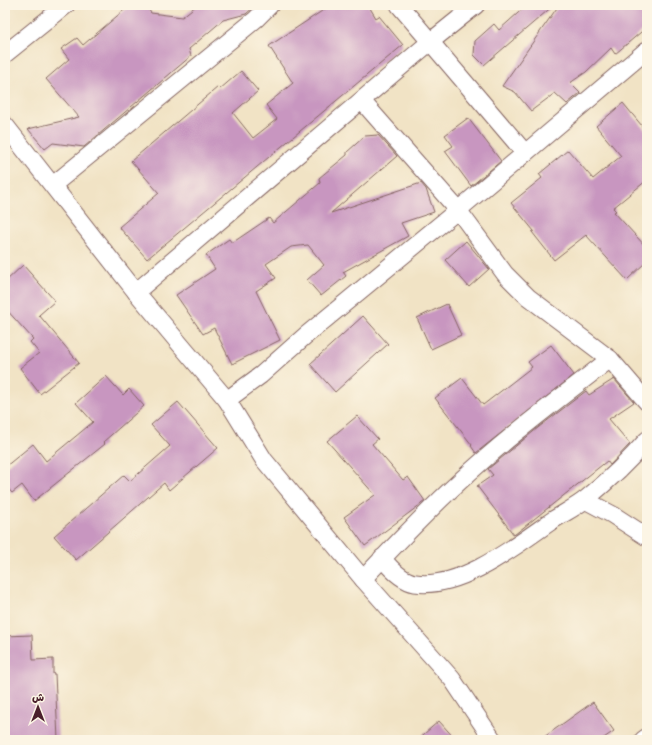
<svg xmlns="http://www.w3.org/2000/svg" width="652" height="745" viewBox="0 0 652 745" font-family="Itim,'Playpen Sans Arabic',sans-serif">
<rect width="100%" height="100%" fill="#fcf5e5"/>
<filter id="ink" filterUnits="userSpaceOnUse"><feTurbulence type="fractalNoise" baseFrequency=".025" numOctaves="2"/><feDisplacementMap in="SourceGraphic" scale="8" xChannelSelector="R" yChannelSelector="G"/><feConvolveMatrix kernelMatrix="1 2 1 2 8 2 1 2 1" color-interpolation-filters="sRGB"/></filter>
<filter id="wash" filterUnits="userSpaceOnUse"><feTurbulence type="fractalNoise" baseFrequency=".012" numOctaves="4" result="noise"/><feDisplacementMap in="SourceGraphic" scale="16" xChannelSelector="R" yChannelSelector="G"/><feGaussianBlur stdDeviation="0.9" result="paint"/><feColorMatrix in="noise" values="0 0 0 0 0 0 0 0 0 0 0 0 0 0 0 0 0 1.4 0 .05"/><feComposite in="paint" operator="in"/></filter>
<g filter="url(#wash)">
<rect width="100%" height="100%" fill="#f1e3c5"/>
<g id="blocks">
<!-- building -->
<g fill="#c896c0">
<path d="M130,5H145L151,13L182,17L197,5H256L246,14L223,20L189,49L191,56L84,147L53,143L45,149L28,129L79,117L46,79L69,59L61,49L77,38L83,45Z"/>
<path d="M331,5H368L376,18L379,16L403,45L147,259L119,227L159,193L131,161L218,87L220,89L241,71L258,91L233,113L253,138L277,119L266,105L293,83L269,46Z"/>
<path d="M527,5H554L484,65L474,55L475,41L494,24L499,30Z"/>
<path d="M559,5H647V27L615,54L611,48L586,72L570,83L580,93L567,104L555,93L531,111L515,92L502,86Z"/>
<path d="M623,103L647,132V180L613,208L616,211L614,212L647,248V261L627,280L586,235L554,260L532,232L534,231L511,203L542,178L539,174L568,150L593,179L621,156L596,126Z"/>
<path d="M468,118L501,161L471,186L445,151L453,146L445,135Z"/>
<path d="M378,135L397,156L331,213L421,183L426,189L434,212L401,223L408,236L343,272L346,276L321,296L307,280L324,265L308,245L291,247L266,264L276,278L256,291L280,340L232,364L214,328L203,334L176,295L215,269L206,255L229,239L232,243L269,218L273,223L320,183L319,178L347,155V152L365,136Z"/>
<path d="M466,241L489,269L469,287L445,260Z"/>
<path d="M23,265L55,301L39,315L79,363L40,394L20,368L39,353L30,342L33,339L5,308V282Z"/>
<path d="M447,304L461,335L431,349L417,318Z"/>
<path d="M363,316L388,344L335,392L310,364Z"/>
<path d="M551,345L574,375L476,453L471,446L472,445L435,398L462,378L483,405L532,367L528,362Z"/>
<path d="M106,376L123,395L129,389L144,406L103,442L105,444L34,501L22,485L12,493L5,485V467L33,444L46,461L93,422L76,403Z"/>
<path d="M614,379L634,402L609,419L630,444L610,465L607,461L514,535L477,486L493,475L488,469L539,427L586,391L589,395Z"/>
<path d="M178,402L218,448L169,490L164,483L76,560L54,536L124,475L130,481L170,446L151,425Z"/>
<path d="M357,416L378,439L372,444L403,480L408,477L425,501L365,546L344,517L375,495L327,441Z"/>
<path d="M32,635L33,660L53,659V674H55L58,740H5V636Z"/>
<path d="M593,702L614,731L601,740H540Z"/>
<path d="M439,721L456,740H417Z"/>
</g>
</g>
</g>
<g filter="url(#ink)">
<use href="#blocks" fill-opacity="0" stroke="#846461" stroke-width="1"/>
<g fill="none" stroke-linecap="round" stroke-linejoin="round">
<!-- minor casing -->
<g stroke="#846461" stroke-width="19">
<g id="minor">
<path d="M399,5L525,153"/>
<path d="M5,54L66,5"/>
<path d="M362,101L458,210L505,274L528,297L610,359L647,402"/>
<path d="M5,125L136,292L227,400L264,460L363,579L452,679L493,740"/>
<path d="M53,185L256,19L270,5"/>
<path d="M136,292L430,42L476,5"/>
<path d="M227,400L261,375L305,336L458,210L647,50"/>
<path d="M585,500L613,515L647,537"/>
<path d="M382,558C390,568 402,581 415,583C461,590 518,544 553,520C564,513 576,507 586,499C608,481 629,461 647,440"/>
<path d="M363,579C394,546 425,513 459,482C506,438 559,399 610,359"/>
<path d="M643,740L647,737"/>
</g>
</g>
<!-- minor -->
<use href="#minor" stroke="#fff" stroke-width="17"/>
</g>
</g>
<!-- margin -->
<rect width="652" height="745" fill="none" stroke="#fcf5e5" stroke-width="20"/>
<!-- north arrow -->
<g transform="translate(38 707)" stroke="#fcf5e5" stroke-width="3" paint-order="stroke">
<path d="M0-3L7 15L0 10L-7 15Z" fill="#4a1f2b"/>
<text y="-6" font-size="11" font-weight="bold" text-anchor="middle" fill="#4a1f2b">ش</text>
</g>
</svg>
